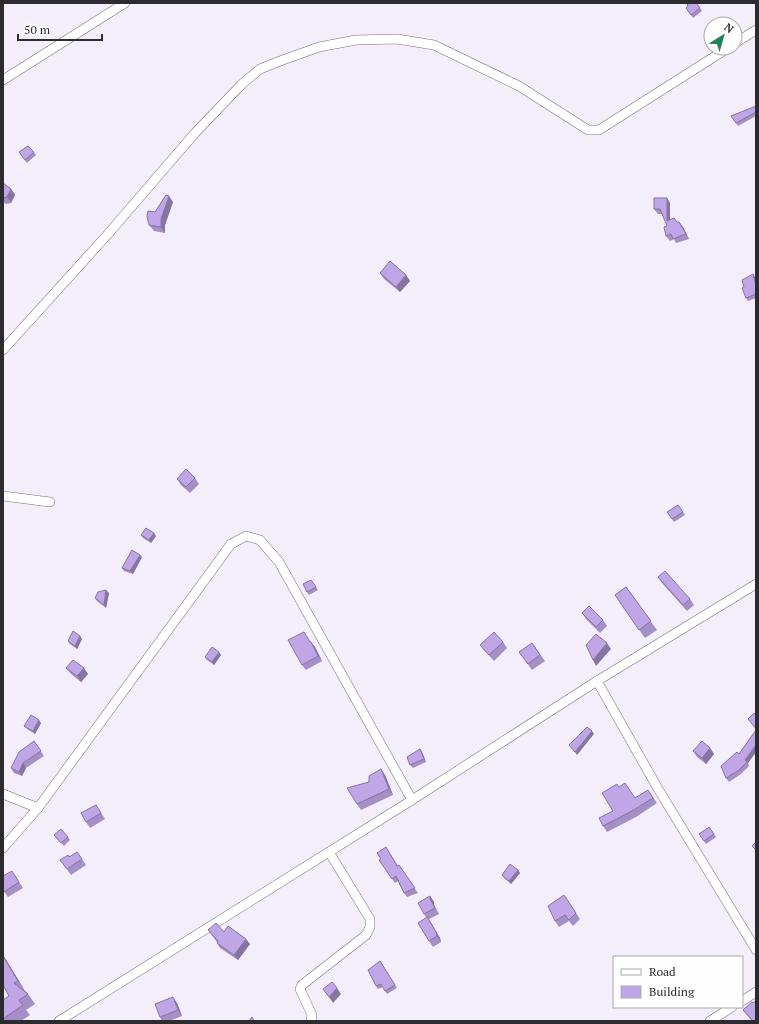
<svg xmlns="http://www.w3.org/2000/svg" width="759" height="1024" viewBox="0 0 759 1024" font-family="'PT Serif',serif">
<rect width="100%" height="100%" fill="#f3eefa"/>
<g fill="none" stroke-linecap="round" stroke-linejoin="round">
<!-- minor casing -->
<g stroke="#74707a" stroke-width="10">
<g id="minor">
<path d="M735,43L756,30"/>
<path d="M3,80L125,3"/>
<path d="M3,350L108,234L195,133L242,84L260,69L280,61L319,47L356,40L397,39L434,45L519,86L588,130H599L728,48"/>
<path d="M3,496L50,502"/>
<path d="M597,681L657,787L756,950"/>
<path d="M3,794L38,808"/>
<path d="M3,848L38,808L231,544L246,536L260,540L279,562L412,800"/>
<path d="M742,1001L756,992"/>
<path d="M59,1021L412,800L597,681L756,584"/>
<path d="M311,1021L312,1015L300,989L302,985L366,935L370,927V919L329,852"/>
<path d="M710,1021L732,1007"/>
</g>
</g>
<!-- minor -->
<use href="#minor" stroke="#fff" stroke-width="9"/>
</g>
<!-- wall -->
<g fill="#a58fc6">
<path d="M688,6L700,8L702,11L693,18L686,8Z"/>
<path d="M756,106V116L738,126L731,116Z"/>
<path d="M19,152H34L36,155L27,163Z"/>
<path d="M3,183L11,189L15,195L11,203L6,204L3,202Z"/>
<path d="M173,202L165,225V233L154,231L149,225L155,212Z"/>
<path d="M670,203V220L677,222H679L683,227L689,239L676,243L674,239L670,241L666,236L667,226L662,214H658L654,209Z"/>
<path d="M380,273L406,275L410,281L400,292L384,279Z"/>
<path d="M753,274L755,277L756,280V298L748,301L746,298L744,287Z"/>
<path d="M195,478L199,484L190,493L181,485L177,479Z"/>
<path d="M678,505L685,515L674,522L672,519Z"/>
<path d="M141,535L156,536L151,543L143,538Z"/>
<path d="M142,557L133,574L124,571L122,568Z"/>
<path d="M658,577L690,599L694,605L687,611L662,583Z"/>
<path d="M313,582L318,590L309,595L307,592Z"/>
<path d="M626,587L657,630L645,638L615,595Z"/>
<path d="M109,593L106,608L97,601L95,598Z"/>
<path d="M582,613L603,620L607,626L600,633L586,619Z"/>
<path d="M304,632L310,642H311L315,647L322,661L306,670L302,665Z"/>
<path d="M82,639L77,649L70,644L68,641Z"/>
<path d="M503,642L507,648L494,661L484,650L480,645Z"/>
<path d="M532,643L545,661L532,670L519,652Z"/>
<path d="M221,655L214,665L207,660L205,657Z"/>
<path d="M66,668L88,674L81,682L71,674Z"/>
<path d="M41,723L35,734L27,729L24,726Z"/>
<path d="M756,730V752L748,763L749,766L741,774L729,782L726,778L739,754Z"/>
<path d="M34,741L44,756L26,768L22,776L14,773L11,768Z"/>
<path d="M710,748L714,754L706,764L697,757L693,751Z"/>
<path d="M420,749L422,752L426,762L413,768L410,765Z"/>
<path d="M385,775L393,795L361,810L357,804L369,782Z"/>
<path d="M619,787L635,798L648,790L657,803L636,817L607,832L603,826L613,811Z"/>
<path d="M96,805L105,819L90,828L86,822Z"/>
<path d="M709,827L716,837L706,844L699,834Z"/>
<path d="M54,835L68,837L70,840L64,846Z"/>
<path d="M386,847L398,866L399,865L418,893L407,897L404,893L398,881L395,883L379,860L381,859Z"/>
<path d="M77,852L86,865L71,875L60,860L69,857Z"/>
<path d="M518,870L520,873L511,884L504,878L502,875Z"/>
<path d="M16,877L23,888L8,897L3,890Z"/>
<path d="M564,895L580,919L573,926L569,921L559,927L555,921Z"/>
<path d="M430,896L434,902V905L439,914L429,919L440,938L441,942L433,947L429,941L427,918L424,914Z"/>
<path d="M208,930L224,932L250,944L238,960L220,948L217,943V942Z"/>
<path d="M5,958L25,991L28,994L35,1004L26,1010L30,1015L21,1021H3V1000L9,996Z"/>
<path d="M380,961L397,988L387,994L383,987L378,989L376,986Z"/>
<path d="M177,1003L182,1016L169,1021H162L160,1017Z"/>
<path d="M753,1003L756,1021H752L743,1010Z"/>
</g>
<!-- shaded-wall -->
<g fill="#8674a1">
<path d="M11,189L15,195L11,203L7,197Z"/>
<path d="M169,196L173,202L165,225V233L161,227V219Z"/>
<path d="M667,198L670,203V226L667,221Z"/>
<path d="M679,222L683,227L689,239L686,234Z"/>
<path d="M753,274L755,277L756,283L755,282Z"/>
<path d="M406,275L410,281L400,292L396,287Z"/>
<path d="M154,533L156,536L151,543L149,540Z"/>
<path d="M140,555L142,557L133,574L130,571Z"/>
<path d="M106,590L109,593L106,608L104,605Z"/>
<path d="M80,636L82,639L77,649L75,646Z"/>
<path d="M311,642L315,647L322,661L318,656Z"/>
<path d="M607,643L611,649L596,666L593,660Z"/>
<path d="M219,652L221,655L214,665L212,662Z"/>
<path d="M84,668L88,674L81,682L77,676Z"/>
<path d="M39,720L41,723L35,734L33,731Z"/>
<path d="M592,731L594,734L577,755L575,752Z"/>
<path d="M756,745V752L748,763L745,760Z"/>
<path d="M710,748L714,754L706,764L702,758Z"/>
<path d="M420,749L422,752L426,762L424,759Z"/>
<path d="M23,763L26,768L22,776L19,772Z"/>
<path d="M381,769L385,775L393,795L389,789Z"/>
<path d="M518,870L520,873L511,884L509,881Z"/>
<path d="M430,896L434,902V905L439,914L430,899Z"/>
<path d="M427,917L440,938L441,942L437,936Z"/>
<path d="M246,939L250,944L238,960L234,955Z"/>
<path d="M3,955L5,958L25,991L18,981Z"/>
<path d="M337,988L341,994L333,1003L329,997Z"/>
<path d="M173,997L177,1003L182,1016L178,1010Z"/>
</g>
<!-- building -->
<g fill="#c0a6e6" stroke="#8674a1">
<path d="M687,3H696L700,8L691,15L686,8L688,6Z"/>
<path d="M756,106V112L736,123L731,116Z"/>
<path d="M28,146L34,152L25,160L19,152Z"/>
<path d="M3,183L11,189L7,197L3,198Z"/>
<path d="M166,195L169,196L161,219V227L149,225L147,216L148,211L155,212Z"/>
<path d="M654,198H667V221L674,218L677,222H679L686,234L673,239L671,234L666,236L664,227L667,226L660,209H654Z"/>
<path d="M390,261L406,275L396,287L380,273Z"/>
<path d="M753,274L755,282L756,281V294L746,298L742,288L744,287L742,280Z"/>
<path d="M186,469L195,478L186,487L177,479Z"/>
<path d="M678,505L683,512L672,519L667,512Z"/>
<path d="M146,528L154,533L149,540L141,535Z"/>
<path d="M132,550L140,555L130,571L122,568Z"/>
<path d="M665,571L690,599L683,605L658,577Z"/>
<path d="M311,580L316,587L307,592L303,584Z"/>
<path d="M626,587L651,621L639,630L615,595Z"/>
<path d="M106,590L104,605L95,598L98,592Z"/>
<path d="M589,606L603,620L596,627L582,613Z"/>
<path d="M73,631L80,636L75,646L68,641Z"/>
<path d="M304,632L310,642H311L318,656L302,665L288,640Z"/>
<path d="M494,632L503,642L489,655L480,645Z"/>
<path d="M596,634L607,643L593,660L586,645Z"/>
<path d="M532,643L540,655L528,664L519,652Z"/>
<path d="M212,647L219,652L212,662L205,657Z"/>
<path d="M73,660L84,668L77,676L66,668Z"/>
<path d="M754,713L756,715V729L748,719Z"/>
<path d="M31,715L39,720L33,731L24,726Z"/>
<path d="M587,727L592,731L575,752L569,745Z"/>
<path d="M756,730V745L745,760L747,762L739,770L726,778L721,766L737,752L739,754Z"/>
<path d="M34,741L41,751L23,763L19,772L11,768L19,752Z"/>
<path d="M702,741L710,748L702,758L693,751Z"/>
<path d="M420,749L424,759L410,765L407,757Z"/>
<path d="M381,769L389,789L357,804L347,788L369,782V776Z"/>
<path d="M625,783L635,798L648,790L653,798L632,811L603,826L599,818L613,811L602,793L617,784L619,787Z"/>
<path d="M96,805L101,813L86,822L81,813Z"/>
<path d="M709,827L714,834L704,841L699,834Z"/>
<path d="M61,829L68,837L61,843L54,835Z"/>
<path d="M756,842V850L752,846Z"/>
<path d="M386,847L397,866L399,865L415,888L404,893L396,876L392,879L379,860L381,859L377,853Z"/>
<path d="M77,852L82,859L67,869L60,860L68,855L69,857Z"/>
<path d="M510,864L518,870L509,881L502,875Z"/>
<path d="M12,871L19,882L4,892L3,890V876Z"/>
<path d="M564,895L576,913L569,920L565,915L555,921L548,906Z"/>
<path d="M430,896V899L435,908L424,914L418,903Z"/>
<path d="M427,917L436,932L437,936L429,941L418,923Z"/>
<path d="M216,923L224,932L228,926L246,939L234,955L217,943L218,941L208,930Z"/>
<path d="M3,956L18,981L14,983L28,994L19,1000L23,1005L3,1019V1000L9,996L3,985Z"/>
<path d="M380,961L395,985L385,991L381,984L376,986L368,970Z"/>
<path d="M332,982L337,988L329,997L323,989Z"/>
<path d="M173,997L178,1010L160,1017L155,1004Z"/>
<path d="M756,1000V1020L753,1021L743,1010L752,1002L753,1003Z"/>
<path d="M252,1017L254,1021H249Z"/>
</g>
<!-- border -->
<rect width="759" height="1024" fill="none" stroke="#2c2b2f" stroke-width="8"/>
<!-- legend -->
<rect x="613" y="956" width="130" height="52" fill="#fefefe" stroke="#aaaaab"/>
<rect x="621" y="969" width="20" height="6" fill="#ffffff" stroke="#aaaaab"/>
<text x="649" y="976" font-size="12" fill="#2c2b2f">Road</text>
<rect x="621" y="986" width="20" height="12" fill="#c0a6e6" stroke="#aaaaab"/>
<text x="649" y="996" font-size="12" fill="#2c2b2f">Building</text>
<!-- north arrow -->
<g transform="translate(723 36) rotate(37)"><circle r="19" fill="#fefefe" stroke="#aaaaab"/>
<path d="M0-3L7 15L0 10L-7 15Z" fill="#238158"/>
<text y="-6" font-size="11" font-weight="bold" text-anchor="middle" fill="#2c2b2f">N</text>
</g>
<!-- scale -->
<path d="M18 34v6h84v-6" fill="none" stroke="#2c2b2f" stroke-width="2"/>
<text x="24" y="34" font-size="12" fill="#2c2b2f" stroke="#fefefe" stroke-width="3" paint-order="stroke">50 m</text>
</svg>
